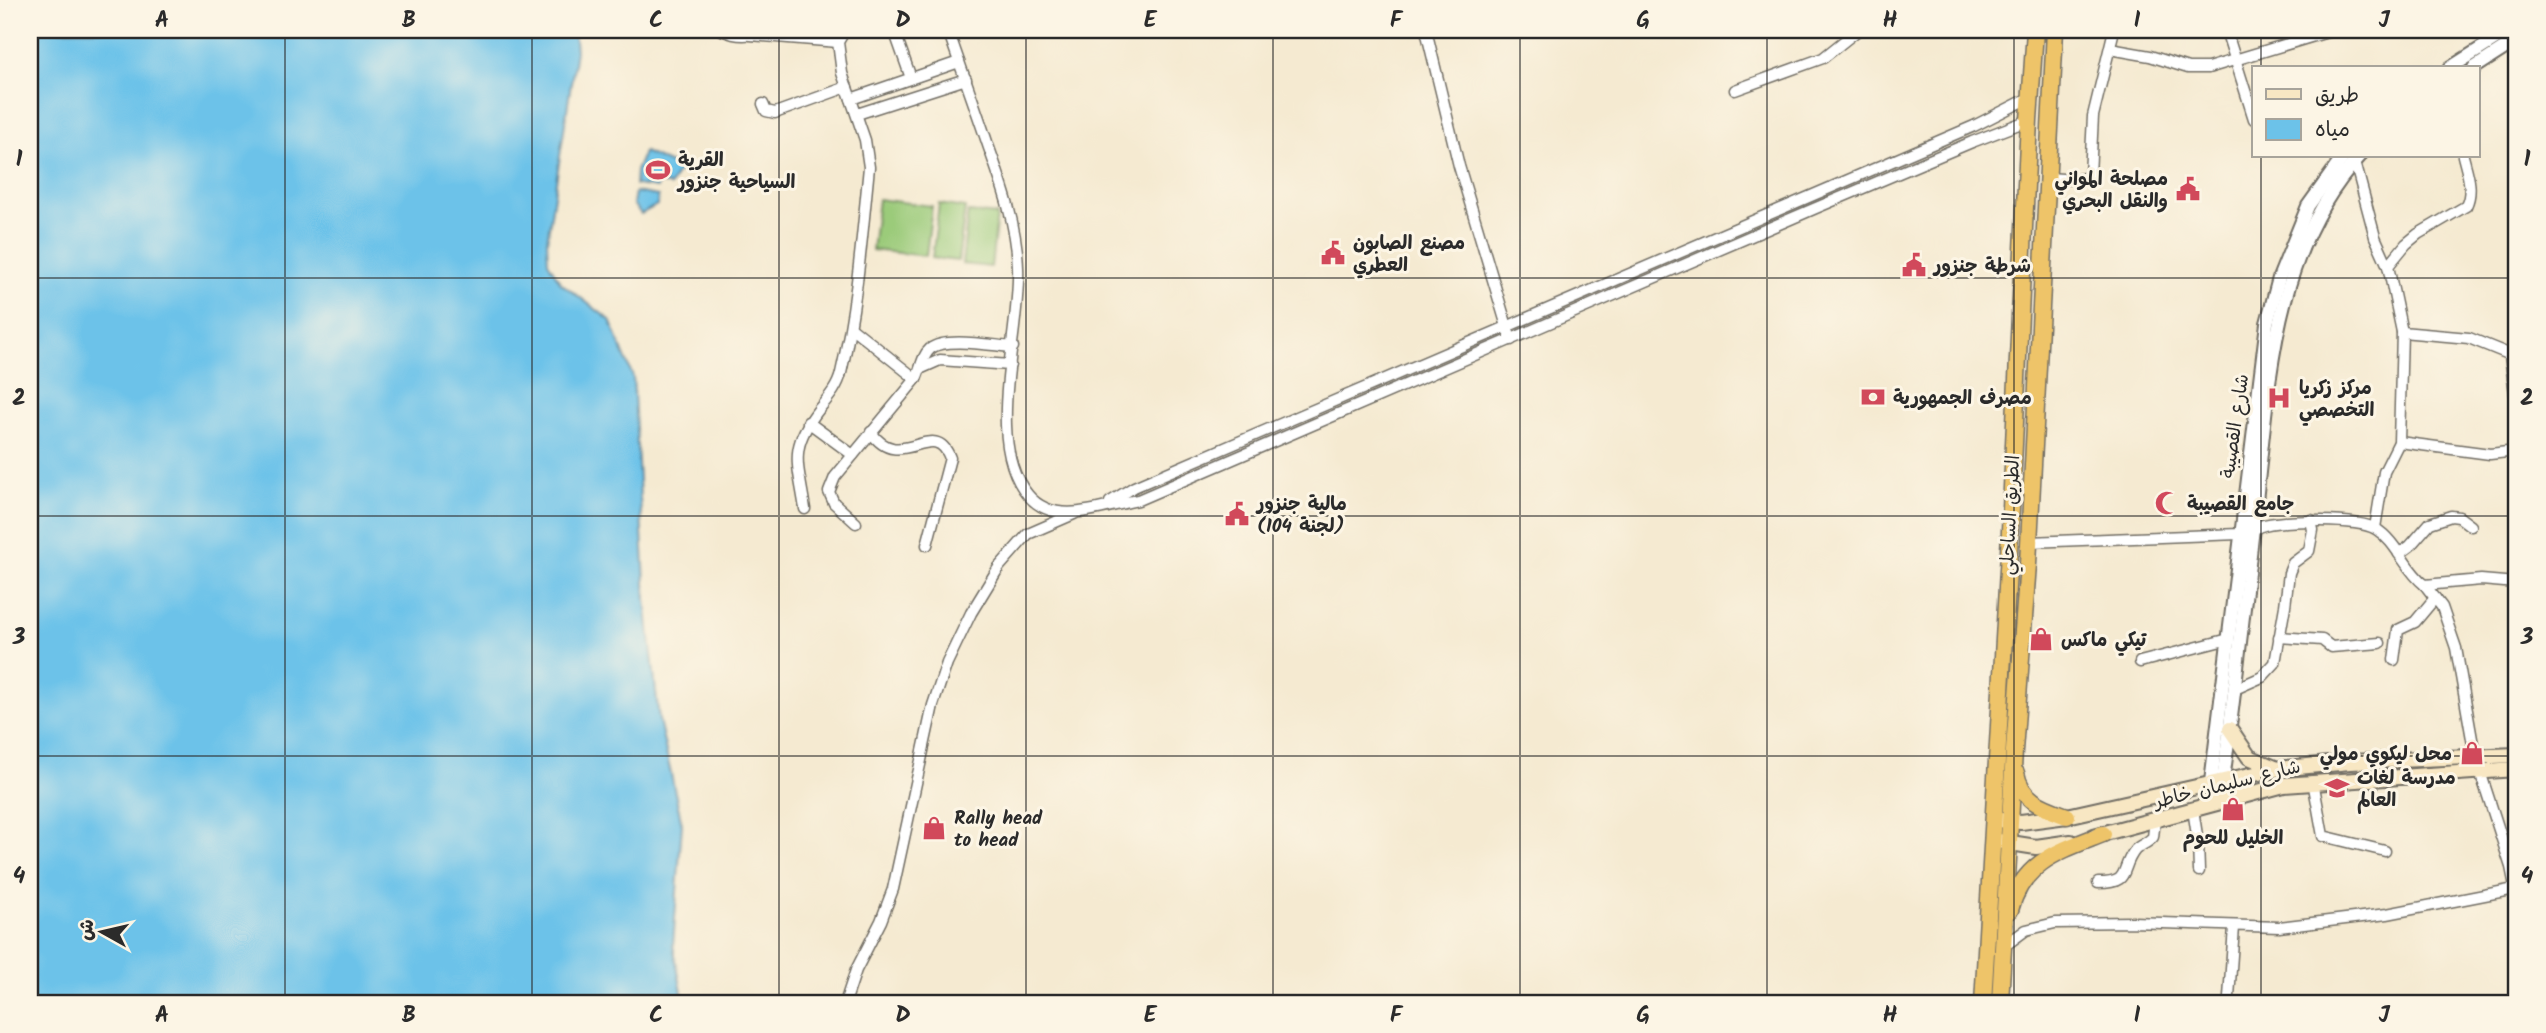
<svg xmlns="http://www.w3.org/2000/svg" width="2546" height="1033" viewBox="0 0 2546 1033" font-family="Kalam,'Playpen Sans Arabic',sans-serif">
<rect width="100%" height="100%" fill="#fcf5e5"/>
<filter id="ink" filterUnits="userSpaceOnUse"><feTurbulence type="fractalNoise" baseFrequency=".0143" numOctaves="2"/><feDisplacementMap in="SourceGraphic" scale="14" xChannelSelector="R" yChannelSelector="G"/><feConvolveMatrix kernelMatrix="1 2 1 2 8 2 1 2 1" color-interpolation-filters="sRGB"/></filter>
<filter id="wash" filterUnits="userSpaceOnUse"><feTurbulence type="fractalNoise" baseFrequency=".00686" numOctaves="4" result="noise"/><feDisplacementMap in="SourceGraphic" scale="28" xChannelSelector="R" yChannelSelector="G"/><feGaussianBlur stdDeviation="1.57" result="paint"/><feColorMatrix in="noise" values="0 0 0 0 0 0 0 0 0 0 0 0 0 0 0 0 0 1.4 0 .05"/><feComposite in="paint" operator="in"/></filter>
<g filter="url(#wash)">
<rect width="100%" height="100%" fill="#f5ead1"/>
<!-- green -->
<g fill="#9bcb7a" stroke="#637b52" stroke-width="2">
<path d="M878,199L932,206L926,256L872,250Z"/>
<path d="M939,204L965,208L958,261L932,258Z"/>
<path d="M968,212L997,215L991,267L962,264Z"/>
</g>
<!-- water -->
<g fill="#6cc2e9" stroke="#4c768a" stroke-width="2">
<path d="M30,30H574L576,51L547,241L548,262L561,283L610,320L633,377L646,600L659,720L682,824L673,945L684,1003H30Z"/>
<path d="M644,152L680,168L670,186L659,182L657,188L635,185L636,171Z"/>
<path d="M635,192L658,196L657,205L641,214L633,204Z"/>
</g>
</g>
<g filter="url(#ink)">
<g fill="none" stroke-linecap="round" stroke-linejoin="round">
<!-- minor casing -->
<g stroke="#726e65" stroke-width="13">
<g id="minor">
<path d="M722,30C733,35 744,37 756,33"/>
<path d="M894,30L911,78"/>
<path d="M948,30C961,68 975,106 988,145C1002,184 1017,226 1018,268C1021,334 983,442 1028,495C1055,528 1104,506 1138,500L1816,208L1972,142L2029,120"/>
<path d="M1426,30L1459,166L1511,340"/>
<path d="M2226,30L2254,119"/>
<path d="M750,35L838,42"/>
<path d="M2110,49L2150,56L2188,68H2208L2334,30"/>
<path d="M1735,90L1823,58L1858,30"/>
<path d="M851,99L959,62"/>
<path d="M763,104L766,111L775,113L847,87"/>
<path d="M857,114L966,79"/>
<path d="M2355,162L2375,237L2388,266L2402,332L2399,442L2384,472L2375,528"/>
<path d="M2047,178C2061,178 2079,183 2090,175L2093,116L2114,30"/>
<path d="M2388,266L2406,244L2418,234L2466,206C2474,190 2467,172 2463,156"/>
<path d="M852,328L916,379"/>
<path d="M2402,332L2469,338L2516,357"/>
<path d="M2510,356L2516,401"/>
<path d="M922,368L940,360L1010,365"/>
<path d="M808,422L853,455"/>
<path d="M871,432C900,475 934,416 950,458L927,545"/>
<path d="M2399,442L2490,454L2516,451"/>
<path d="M1110,502L1134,487L1974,126L2031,97"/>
<path d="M805,509C798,462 788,449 819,409C828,398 838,387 841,373C857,305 862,236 869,167L865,140L842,73L838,42L845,30"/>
<path d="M856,523L834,503L829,492L835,477L916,379C921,369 922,356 930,349C945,336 994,346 1013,347"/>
<path d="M2029,542L2239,534C2250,533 2255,527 2264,525C2285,520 2357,518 2376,529C2397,542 2405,570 2425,585L2481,580L2516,583"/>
<path d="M2399,554L2410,546L2430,523L2451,516L2459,517L2471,526"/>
<path d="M2425,585L2442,607L2456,648L2475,756L2511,867L2516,891"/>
<path d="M2279,637L2322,640L2331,647L2380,643"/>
<path d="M2394,660L2398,630L2415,622L2435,598"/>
<path d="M2140,662L2229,639"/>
<path d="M2235,689L2262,677L2275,663L2285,606L2289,573L2293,563L2309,551L2313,530L2311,520"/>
<path d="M2313,781L2323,836L2385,851"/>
<path d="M2193,809L2198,842L2199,871"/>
<path d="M2098,883C2132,883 2119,870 2135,850C2140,845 2148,843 2153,837L2155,820"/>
<path d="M2003,947L2026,930L2055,923L2133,922L2279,927L2387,914L2515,889"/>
<path d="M2229,997L2234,927"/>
<path d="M845,1003L856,970L881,921L893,889L933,705L947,663L971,613L999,567L1028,534L1074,514"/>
</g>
</g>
<!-- tertiary casing -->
<g stroke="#726e65" stroke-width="16">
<g id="tertiary">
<path d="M2450,68L2510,30"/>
<path d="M2474,68L2516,41"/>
<path d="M2223,801V780C2235,690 2245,600 2255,510C2269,388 2271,252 2360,156"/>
<path d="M2212,803L2211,782L2267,323L2279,278L2308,206L2344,156"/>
</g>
</g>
<!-- secondary casing -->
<g stroke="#726e65" stroke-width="18">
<g id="secondary">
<path d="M2230,729L2249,757L2275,768"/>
<path d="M1999,820L2021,822L2067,816L2277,769L2350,762L2516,755"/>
<path d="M2094,836L2284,785L2516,769"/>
<path d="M1998,841L2036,847L2071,842"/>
</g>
</g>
<!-- trunk casing -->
<g stroke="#726e65" stroke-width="19">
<g id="trunk">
<path d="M2016,773C2021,801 2044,808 2067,816"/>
<path d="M2010,910C2023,861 2060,851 2103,834"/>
<path d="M1983,1003L2009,552L2029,120L2035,30"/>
<path d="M2000,1003L2014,751L2028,564L2055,30"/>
</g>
</g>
<!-- minor -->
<use href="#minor" stroke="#fff" stroke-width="10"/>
<!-- tertiary -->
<use href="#tertiary" stroke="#fff" stroke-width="12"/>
<!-- secondary -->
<use href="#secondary" stroke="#f8e7c3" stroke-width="14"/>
<!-- trunk -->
<use href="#trunk" stroke="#eec469" stroke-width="16"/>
</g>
</g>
<!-- grid -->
<path fill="none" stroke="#2b2b2b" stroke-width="2" stroke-opacity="0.55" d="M285,30V1003M532,30V1003M779,30V1003M1026,30V1003M1273,30V1003M1520,30V1003M1767,30V1003M2014,30V1003M2261,30V68M2261,156V1003M30,278H2516M30,516H2516M30,756H2516"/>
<!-- icons -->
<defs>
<g id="stadium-bare" transform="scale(1.89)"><path d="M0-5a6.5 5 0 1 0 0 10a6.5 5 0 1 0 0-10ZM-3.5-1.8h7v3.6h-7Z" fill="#d1495b" stroke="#fcf5e5" stroke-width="2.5" paint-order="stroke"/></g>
<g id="civic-bare" transform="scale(1.89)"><path d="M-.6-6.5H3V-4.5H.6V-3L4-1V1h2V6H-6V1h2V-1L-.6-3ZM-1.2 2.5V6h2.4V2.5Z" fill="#d1495b" stroke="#fcf5e5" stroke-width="2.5" paint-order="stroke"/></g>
<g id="bank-bare" transform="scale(1.89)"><path d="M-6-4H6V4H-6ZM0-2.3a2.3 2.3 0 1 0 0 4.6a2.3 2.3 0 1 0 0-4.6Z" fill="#d1495b" stroke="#fcf5e5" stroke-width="2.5" paint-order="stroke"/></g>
<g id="hospital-bare" transform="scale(1.89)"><path d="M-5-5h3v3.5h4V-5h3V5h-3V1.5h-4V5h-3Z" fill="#d1495b" stroke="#fcf5e5" stroke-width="2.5" paint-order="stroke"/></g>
<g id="mosque-bare" transform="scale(1.89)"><path d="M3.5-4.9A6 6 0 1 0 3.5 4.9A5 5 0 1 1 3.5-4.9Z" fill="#d1495b" stroke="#fcf5e5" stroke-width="2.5" paint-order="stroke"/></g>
<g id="shop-bare" transform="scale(1.89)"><path d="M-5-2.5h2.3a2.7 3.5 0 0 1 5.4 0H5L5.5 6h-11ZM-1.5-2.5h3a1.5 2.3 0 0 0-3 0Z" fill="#d1495b" stroke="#fcf5e5" stroke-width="2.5" paint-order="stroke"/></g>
<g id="school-bare" transform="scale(1.89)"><path d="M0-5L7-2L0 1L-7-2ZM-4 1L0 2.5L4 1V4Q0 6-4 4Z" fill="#d1495b" stroke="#fcf5e5" stroke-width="2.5" paint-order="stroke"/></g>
</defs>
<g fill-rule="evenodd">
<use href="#stadium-bare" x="658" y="170"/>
<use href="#civic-bare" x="2188" y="189"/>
<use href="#civic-bare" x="1333" y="253"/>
<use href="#civic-bare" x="1914" y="265"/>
<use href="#bank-bare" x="1873" y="397"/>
<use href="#hospital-bare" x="2279" y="398"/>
<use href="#mosque-bare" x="2167" y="503"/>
<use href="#civic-bare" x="1237" y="514"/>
<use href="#shop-bare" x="2041" y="639"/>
<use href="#shop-bare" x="2472" y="753"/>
<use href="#school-bare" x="2337" y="788"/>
<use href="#shop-bare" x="2233" y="809"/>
<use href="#shop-bare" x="934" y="828"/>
</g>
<g text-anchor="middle" stroke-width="6" stroke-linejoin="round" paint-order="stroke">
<!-- poi labels -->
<g font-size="19" font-weight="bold" fill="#2b2b2b" stroke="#fcf5e5" text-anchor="start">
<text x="678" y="166">القرية<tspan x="678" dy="22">السياحية جنزور</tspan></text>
<text x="2168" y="185" text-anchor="end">مصلحة المواني<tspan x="2168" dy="22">والنقل البحري</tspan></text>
<text x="1353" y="249">مصنع الصابون<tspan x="1353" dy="22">العطري</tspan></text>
<text x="1934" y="272">شرطة جنزور</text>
<text x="2299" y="394">مركز زكريا<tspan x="2299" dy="22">التخصصي</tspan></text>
<text x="1893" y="404">مصرف الجمهورية</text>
<text x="1257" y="510">مالية جنزور<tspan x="1257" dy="22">(لجنة 104)</tspan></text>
<text x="2187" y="510">جامع القصيبة</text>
<text x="2061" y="646">تيكي ماكس</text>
<text x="2452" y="760" text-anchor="end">محل ليكوي مولي</text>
<text x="2357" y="784">مدرسة لغات<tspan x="2357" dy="22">العالم</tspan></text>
<text x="954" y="824">Rally head<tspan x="954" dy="22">to head</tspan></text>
<text x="2233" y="844" text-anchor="middle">الخليل للحوم</text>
</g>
<!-- street labels -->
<g font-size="19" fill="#2b2b2b" stroke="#fcf5e5">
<text transform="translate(2234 426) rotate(-82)" y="7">شارع القصيبة</text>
<text transform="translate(2009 515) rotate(-87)" y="7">الطريق الساحلي</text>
<text transform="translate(2227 783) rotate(-14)" y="7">شارع سليمان خاطر</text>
</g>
</g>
<!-- margin -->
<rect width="2546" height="1033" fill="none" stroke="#fcf5e5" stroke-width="77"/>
<!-- legend -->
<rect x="2252" y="66" width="228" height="91" fill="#fcf5e5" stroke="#a8a49b" stroke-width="2"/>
<rect x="2266" y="89" width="35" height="10" fill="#f8e7c3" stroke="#a8a49b" stroke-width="2"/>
<text x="2315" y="102" font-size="21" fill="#2b2b2b">طريق</text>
<rect x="2266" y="119" width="35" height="21" fill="#6cc2e9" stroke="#a8a49b" stroke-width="2"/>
<text x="2315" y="136" font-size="21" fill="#2b2b2b">مياه</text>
<!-- north arrow -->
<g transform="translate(102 932) rotate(278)" stroke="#fcf5e5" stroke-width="5" paint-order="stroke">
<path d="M0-5L12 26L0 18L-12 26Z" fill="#2b2b2b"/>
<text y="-10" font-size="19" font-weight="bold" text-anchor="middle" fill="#2b2b2b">ش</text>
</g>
<rect x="38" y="38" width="2470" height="957" fill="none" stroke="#2b2b2b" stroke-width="2.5"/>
<g font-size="23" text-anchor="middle" font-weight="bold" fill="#2b2b2b">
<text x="162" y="27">A</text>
<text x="409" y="27">B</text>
<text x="656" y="27">C</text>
<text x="903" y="27">D</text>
<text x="1150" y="27">E</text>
<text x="1396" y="27">F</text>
<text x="1643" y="27">G</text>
<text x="1890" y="27">H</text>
<text x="2137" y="27">I</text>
<text x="2384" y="27">J</text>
<text x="19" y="166">1</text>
<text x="2527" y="166">1</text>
<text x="19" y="405">2</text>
<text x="2527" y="405">2</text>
<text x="19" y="644">3</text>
<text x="2527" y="644">3</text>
<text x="19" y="883">4</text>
<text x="2527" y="883">4</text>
<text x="162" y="1022">A</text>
<text x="409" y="1022">B</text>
<text x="656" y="1022">C</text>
<text x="903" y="1022">D</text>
<text x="1150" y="1022">E</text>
<text x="1396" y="1022">F</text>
<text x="1643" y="1022">G</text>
<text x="1890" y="1022">H</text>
<text x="2137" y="1022">I</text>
<text x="2384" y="1022">J</text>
</g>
</svg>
